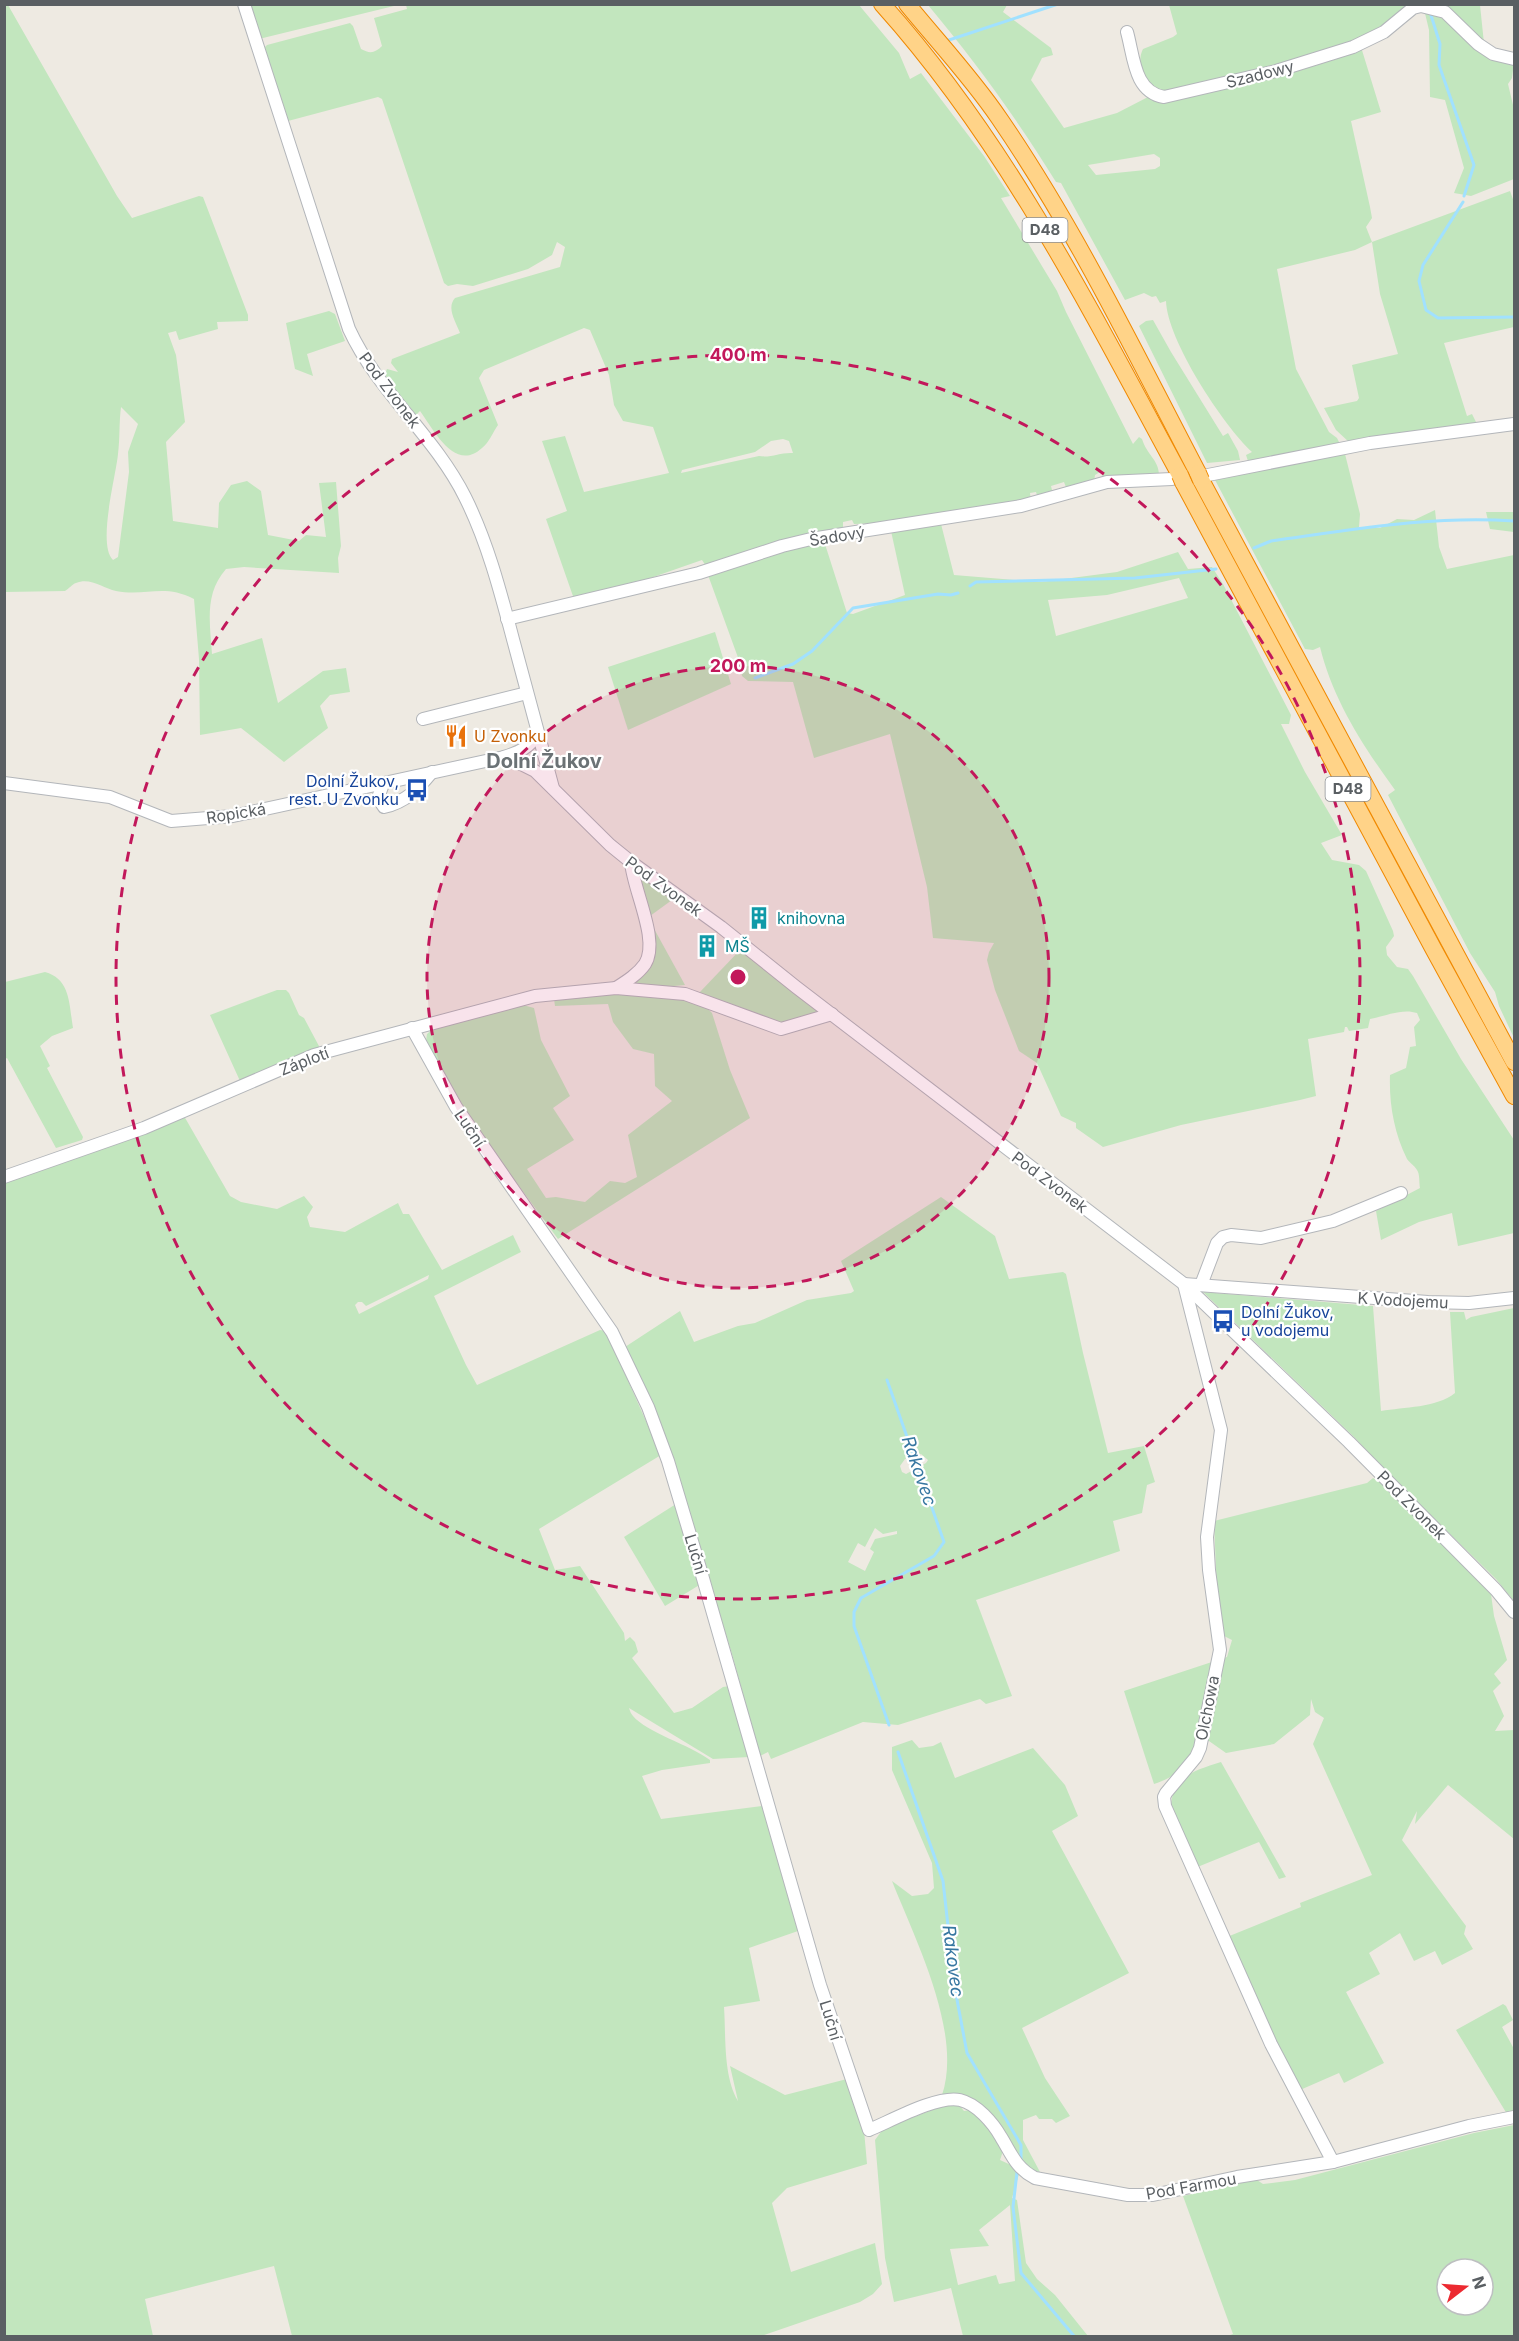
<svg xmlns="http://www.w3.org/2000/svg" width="1519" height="2341" viewBox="0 0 1519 2341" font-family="Inter,sans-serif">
<rect width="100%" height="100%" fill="#eeeae2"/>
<!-- green -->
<g fill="#c2e6be" fill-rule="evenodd">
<path d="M4,5H8L117,196L132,218L199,196L203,197L248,315V321L217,322L218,329L179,340L176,331L168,333L176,355L185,422L166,442L173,521L218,528L219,503L231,485L247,481L261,491L268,535L299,541L306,535L326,537L319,483L336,482L341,546L338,558L339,573L244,567L226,569C204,594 210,623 212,654L262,638L278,703L323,671L346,668L350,692L330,695L320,706L328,728L284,762L241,728L200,735L199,659L194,599C163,583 146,597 116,591C103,588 90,577 76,583C72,584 69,589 65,591L5,592ZM121,407L138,424L128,452L129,472L118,557L113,560C97,545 116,476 118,454C120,439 119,422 121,407Z"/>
<path d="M250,5H398L263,38H261Z"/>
<path d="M406,5H859L899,53L910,79L921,73L984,156L1010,196L1001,198L1057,291L1066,312L1133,444L1139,437L1142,439C1147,455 1158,459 1159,474L1104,478L1100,472L1095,475L1094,482L1067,490L1064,482L1051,486L1053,494L1038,498L1036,492L1030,493L1031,500L879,523L854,524L852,520L843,522V529L706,566L702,560L616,590L574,599L546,519L567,511L542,441L565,436L584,492L669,473L653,427L623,421L614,405L609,375L590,330L584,328L484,370L479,378L498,425C493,432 489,443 482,448C455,473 434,430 420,411L416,415C407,401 392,390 385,374L387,369L398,372L391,363L392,359L460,333C456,322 446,308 455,298L560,267L565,247L557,242L552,255L528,269L473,286L457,284L448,286L444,283L382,99L378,97L288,121L264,48L267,45L350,23L353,26L361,49C370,54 375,53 382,46L374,18L407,9ZM783,439L789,441L793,453C781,452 771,458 759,456L681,473L682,470L755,452L771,441Z"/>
<path d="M928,5H1007L1003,12L1051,48L1053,55L1042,58L1031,80L1064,128L1117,113L1148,97L1155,100L1361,47L1381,112L1351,121L1370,207L1372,218L1366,227L1372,242L1510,191L1514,202V327L1444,343L1467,416L1472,414L1476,422L1471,427L1350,443L1336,430L1324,408L1357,401L1359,398L1352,365L1398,354L1380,294L1372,242L1355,250L1277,269L1296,369L1329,432L1337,438L1341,446L1249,464L1246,455L1252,452C1223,425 1167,340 1166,301L1160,303L1156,296L1152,297L1144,293L1125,300L1061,183L1056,182C1017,119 975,61 928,5ZM1154,154L1160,158V166L1155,169L1096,175L1088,165Z"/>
<path d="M1169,5H1413L1361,39L1324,52L1168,92L1152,88C1144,76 1136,63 1143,49L1173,37L1177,34Z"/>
<path d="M1423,5H1480L1485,53L1514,62L1512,78L1508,84L1514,109V179L1471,196L1454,193L1464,168L1445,100L1430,97L1429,30Z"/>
<path d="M329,311L335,314L345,341L307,354L313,376L295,369L286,323Z"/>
<path d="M1153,320L1171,352L1223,436L1228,433L1238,451L1240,460L1207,463L1139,326L1146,321Z"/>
<path d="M1345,454L1360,514L1359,527L1380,528L1397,519L1414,520L1435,510L1439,547L1447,569L1514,555V1038L1499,1006L1495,992L1470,953L1388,795L1395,790C1363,746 1333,700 1320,647L1313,650L1305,649L1215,480Z"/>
<path d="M1486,512H1514V532L1490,529Z"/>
<path d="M941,524L954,575L1041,582L1117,572L1178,552L1188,569L1212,567L1223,584L1291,715L1289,724H1281L1305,772L1342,835L1321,843L1332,860L1359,865L1366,871L1393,931L1394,936L1386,947L1387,955L1397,967L1408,969L1413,976L1461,1059L1514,1140V1233L1458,1246L1452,1213L1419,1222L1381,1240L1376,1211L1420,1188C1419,1183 1420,1174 1417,1170C1414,1165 1410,1163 1407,1159C1394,1132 1389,1104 1390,1075L1406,1068L1410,1047L1416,1046L1414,1027L1420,1020L1417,1013C1403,1008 1385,1016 1370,1019L1368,1028L1349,1031L1347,1027H1345L1344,1032L1308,1039L1316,1096L1300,1100L1181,1125L1103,1147L1076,1128V1123L1061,1116L1037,1063L1019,1051L995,990L987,960L989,952L994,943L933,938L927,887L890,734L814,758L793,682L748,681L742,676L740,663L708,575L782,549L824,541L847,613L853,614L905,595L891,531ZM1179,578L1188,598L1056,636L1048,600L1107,595Z"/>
<path d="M715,632L731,684L628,730L608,667Z"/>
<path d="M638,875L672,900L650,916Z"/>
<path d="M652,925L685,985L663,987L633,985L649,967Z"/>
<path d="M740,950L818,1010V1013L782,1024L699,993Z"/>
<path d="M45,972C71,979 69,1005 73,1028L52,1036L40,1046L50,1066L47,1068L83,1137L82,1140L56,1148L7,1058L5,1059V982Z"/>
<path d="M277,990H286L289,993L299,1015L304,1018L320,1048L240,1081L210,1015Z"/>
<path d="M613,994L673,998L704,1005L712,1013L730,1070L750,1118L558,1239L474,1125L426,1041L427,1034L435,1027L523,1005L534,1008L541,1040L570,1096L553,1108L574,1140L527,1169L546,1198L556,1197L585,1202L610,1181L625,1183L637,1177L628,1135L672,1101L655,1086L654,1054L633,1049L613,1022L608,1004L555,1006L554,999Z"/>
<path d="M184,1116L230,1196L241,1202L277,1209L304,1196L313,1207L307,1217L310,1227L345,1232L398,1203L403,1214H409L442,1270L513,1235L521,1252L434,1296L466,1365L477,1385L600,1330L606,1331L661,1455L539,1529L555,1570L580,1566L624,1633L625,1641L630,1637L635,1642L638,1652L632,1658L674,1713L692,1708L723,1687L730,1686L749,1757L713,1759L629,1708C630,1711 631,1714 633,1716C646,1732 690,1745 710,1760V1763L662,1770L642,1776L661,1819L762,1806L798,1931L749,1948L760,2001L724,2007C726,2036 723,2076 738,2101L730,2066L785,2095L847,2079L864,2130L867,2164L787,2188L772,2203L791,2272L875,2243L882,2284L873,2294L860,2302L761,2336H292L274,2266L145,2299L153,2336H5V1179L133,1138ZM429,1275L428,1279L359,1314L355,1305L358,1302H362L366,1306Z"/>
<path d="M941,1197L995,1236L1009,1279L1063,1272L1066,1274L1083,1353L1108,1453L1144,1446L1155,1482L1147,1485L1142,1513L1113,1521L1120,1551L976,1600L1012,1696L986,1704L980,1699L898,1725L863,1722L771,1759L768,1752L760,1756L732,1654L706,1571L625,1347L680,1311L694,1342L738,1326L755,1323L807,1300L851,1293L854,1291L841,1261ZM921,1454L928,1460L926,1463L906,1474L902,1472L900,1466L905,1459ZM875,1528L883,1534L897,1531V1534L875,1539L870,1549L874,1552L865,1571L848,1562L858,1543L865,1547Z"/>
<path d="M1203,1292L1373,1306L1381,1411C1404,1407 1436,1408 1455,1393L1450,1312H1464L1466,1320L1471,1317L1514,1308V1601L1496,1579L1390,1475L1353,1436Z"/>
<path d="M1373,1478L1385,1485L1491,1594L1494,1616L1507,1660L1494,1674L1501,1683L1493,1691L1504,1716L1495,1731L1514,1730V1839L1448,1785L1415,1824L1417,1811L1402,1840L1466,1926L1464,1934L1473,1949L1442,1965L1435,1951L1414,1961L1400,1933L1369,1953L1380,1974L1346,1992L1384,2063L1344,2083L1339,2073L1300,2090L1227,1937L1301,1907L1300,1903L1372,1875L1313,1744L1324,1718L1315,1712L1311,1699L1310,1715L1274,1744L1226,1753L1209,1741L1196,1744C1189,1765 1174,1778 1154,1784L1124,1691L1227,1657L1232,1640L1224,1636L1217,1593L1214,1521L1367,1483Z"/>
<path d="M676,1504L701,1584L665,1606L624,1537Z"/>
<path d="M912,1740L919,1748L933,1746L941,1742L955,1778L1033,1748L1065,1785L1078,1816L1052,1831L1129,1973L1022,2028L1045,2078L1070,2116L1056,2123L1052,2119H1039L1036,2115L1023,2120V2140L1040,2172L1027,2169L998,2126L942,2095C963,2033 915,1939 892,1881L912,1896L928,1894L934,1888L932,1863L892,1770V1747Z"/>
<path d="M1221,1762L1286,1877L1279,1879L1259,1842L1195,1868L1171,1807C1172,1776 1196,1770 1221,1762Z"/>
<path d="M1503,2004L1506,2006L1513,2020L1502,2027L1514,2049V2114H1507L1456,2030Z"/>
<path d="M945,2105L960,2106L964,2111L970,2110L986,2124L1003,2151L1000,2160L1013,2166L1019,2174L1012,2198L1017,2200L1026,2263L1037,2279L1055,2295L1088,2336H963L951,2288L894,2302L885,2258L875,2140L883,2129ZM1010,2205L1015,2281L999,2284L996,2275L958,2285L950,2249L989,2246L979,2230Z"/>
<path d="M1514,2125V2336H1227L1233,2334L1183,2196L1241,2183L1257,2180L1263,2184L1295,2180L1474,2133ZM1447,2269H1483V2305H1447Z"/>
</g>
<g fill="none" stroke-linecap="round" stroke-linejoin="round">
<!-- stream -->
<g stroke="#a1e1ff" stroke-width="3">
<path d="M1430,12L1440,44L1439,65L1474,165L1464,196"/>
<path d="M946,41L1058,4"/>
<path d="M1463,202L1423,265L1419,281L1426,310L1438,318L1514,317"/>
<path d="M1254,548L1271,541C1351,530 1433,515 1514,521"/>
<path d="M970,586L976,582L1135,578L1216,569"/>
<path d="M755,678L793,664L812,651L853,608L938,594L951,595L958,593"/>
<path d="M887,1380L944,1542L934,1556L861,1598L854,1612V1626L889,1725"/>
<path d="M898,1752L943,1881L955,1989L967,2053L1021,2145V2161"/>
<path d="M1017,2172L1013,2207L1021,2273L1074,2336"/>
</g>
<!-- minor casing -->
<g stroke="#b3b6ba" stroke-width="14">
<g id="minor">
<path d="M244,4L349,329C378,392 434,435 465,497C488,543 501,594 514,643C527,692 540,740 553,788"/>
<path d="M1127,32C1134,57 1134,92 1164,97L1276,71L1353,47L1384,32L1413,8L1421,6L1445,12L1478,44L1493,54L1514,59"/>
<path d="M1208,475L1370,443L1514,424"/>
<path d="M507,619L699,573L782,546L811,539L1021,506L1107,482L1172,479"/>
<path d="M423,719L527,693"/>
<path d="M504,757L517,762L535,771L610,845L631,862L721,927L796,987L1184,1284L1349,1442L1496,1590L1514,1612"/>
<path d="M4,783L110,797L171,821L233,816L504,757C519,752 530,748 538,733"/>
<path d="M383,784L378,798L384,807C406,802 418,789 432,772"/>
<path d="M616,988C627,981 638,974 645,964C660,940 633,890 631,862"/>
<path d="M412,1028L456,1107L612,1332L648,1407L668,1461L700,1568L820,1985L869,2130C891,2121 937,2095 960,2100C977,2104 993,2123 1001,2137C1012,2155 1016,2168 1035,2178L1128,2195H1153L1237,2177L1333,2162L1469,2126L1514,2117"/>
<path d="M4,1177L144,1128L314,1055L535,996L616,988L685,994L781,1029L832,1014"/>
<path d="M1201,1285L1217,1243L1223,1237L1231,1235L1261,1238L1333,1221L1401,1193"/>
<path d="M1333,2162L1271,2044L1165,1806L1164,1797L1166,1793L1196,1757L1200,1748L1220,1650L1209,1570L1207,1537L1221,1430L1184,1284L1428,1302L1469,1303L1514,1298"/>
</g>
</g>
<!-- highway casing -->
<g stroke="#f08900" stroke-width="18">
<g id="highway">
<path d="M882,4C1007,143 1091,311 1180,475"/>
<path d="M907,4C938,42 972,78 999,118C1076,230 1135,353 1198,473"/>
<path d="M1201,480L1514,1062"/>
<path d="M1183,482L1434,950L1514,1096"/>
</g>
</g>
<!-- minor -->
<use href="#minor" stroke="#fff" stroke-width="12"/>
<!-- highway -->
<use href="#highway" stroke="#ffd388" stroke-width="16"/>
<!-- highway-bridge casing -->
<g stroke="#f08900" stroke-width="18" stroke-linecap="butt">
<g id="highway-bridge">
<path d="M1198,473L1201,480"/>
<path d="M1180,475L1183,482"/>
</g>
</g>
<!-- highway-bridge -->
<use href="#highway-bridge" stroke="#ffd388" stroke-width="16"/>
</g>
<!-- distance rings -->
<circle cx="738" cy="977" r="311" fill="#c2185b" fill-opacity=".12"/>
<g fill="none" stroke="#c2185b" stroke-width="3" stroke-dasharray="10 8">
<circle cx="738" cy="977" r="311"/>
<circle cx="738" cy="977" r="622"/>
</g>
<!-- icons -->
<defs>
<g id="restaurant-bare" transform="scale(1.8)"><path d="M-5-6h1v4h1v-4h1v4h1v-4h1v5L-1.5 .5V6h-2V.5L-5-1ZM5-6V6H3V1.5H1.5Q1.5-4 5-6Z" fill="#e8710a" stroke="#fff" stroke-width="2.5" paint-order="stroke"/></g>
<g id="bus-bare" transform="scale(1.8)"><path d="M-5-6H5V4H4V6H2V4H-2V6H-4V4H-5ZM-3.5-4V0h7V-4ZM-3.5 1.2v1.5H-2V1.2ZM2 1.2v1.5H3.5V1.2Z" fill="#1a4fb4" stroke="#fff" stroke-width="2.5" paint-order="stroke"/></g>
<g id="building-bare" transform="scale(1.8)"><path d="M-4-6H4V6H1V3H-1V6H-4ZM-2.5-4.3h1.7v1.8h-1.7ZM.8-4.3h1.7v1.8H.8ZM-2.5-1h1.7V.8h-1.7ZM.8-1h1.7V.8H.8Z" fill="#0f9aa8" stroke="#fff" stroke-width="2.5" paint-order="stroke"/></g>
</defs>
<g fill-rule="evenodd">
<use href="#restaurant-bare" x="456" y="736"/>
<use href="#bus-bare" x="417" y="790"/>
<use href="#building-bare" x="759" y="918"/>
<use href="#building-bare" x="707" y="946"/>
<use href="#bus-bare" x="1223" y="1321"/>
</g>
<g text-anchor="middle" stroke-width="4.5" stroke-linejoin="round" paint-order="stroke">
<!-- shield labels -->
<g fill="#fff" stroke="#8c8f92" stroke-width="1.5">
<rect x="1022.5" y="218" width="45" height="24" rx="4.5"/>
<rect x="1325.5" y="777" width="45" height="24" rx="4.5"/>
</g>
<g font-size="15" font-weight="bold" fill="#5a5f63">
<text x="1045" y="235">D48</text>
<text x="1348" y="794">D48</text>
</g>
<!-- street labels -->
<g font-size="16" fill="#5a5f63" stroke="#fff">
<text transform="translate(1260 74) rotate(-14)" y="6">Szadowy</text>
<text transform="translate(390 390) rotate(53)" y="6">Pod Zvonek</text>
<text transform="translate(837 536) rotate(-9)" y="6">Šadový</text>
<text transform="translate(236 813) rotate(-9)" y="6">Ropická</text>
<text transform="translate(664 886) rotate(36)" y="6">Pod Zvonek</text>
<text transform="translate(304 1061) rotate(-21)" y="6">Záplotí</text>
<text transform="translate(470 1128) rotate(56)" y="6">Luční</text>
<text transform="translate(1050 1182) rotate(37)" y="6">Pod Zvonek</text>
<text transform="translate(1403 1300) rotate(3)" y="6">K Vodojemu</text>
<text transform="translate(1412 1505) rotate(45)" y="6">Pod Zvonek</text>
<text transform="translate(696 1554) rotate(73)" y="6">Luční</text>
<text transform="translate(1207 1708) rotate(-79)" y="6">Olchowa</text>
<text transform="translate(831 2020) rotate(73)" y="6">Luční</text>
<text transform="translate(1191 2186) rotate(-10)" y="6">Pod Farmou</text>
</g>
<!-- food labels -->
<g font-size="16" fill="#c56008" stroke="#fff" text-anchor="start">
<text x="474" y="742">U Zvonku</text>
</g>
<!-- transit labels -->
<g font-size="16" fill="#164399" stroke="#fff" text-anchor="end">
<text x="399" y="787">Dolní Žukov,<tspan x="399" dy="18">rest. U Zvonku</tspan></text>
<text x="1241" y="1318" text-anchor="start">Dolní Žukov,<tspan x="1241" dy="18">u vodojemu</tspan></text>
</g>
<!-- culture labels -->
<g font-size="16" fill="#0d838f" stroke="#fff" text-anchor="start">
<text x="777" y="924">knihovna</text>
<text x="725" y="952">MŠ</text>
</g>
<!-- water labels -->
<g font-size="18" font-style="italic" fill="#3777a1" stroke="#fff">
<text transform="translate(919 1471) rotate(71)" y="6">Rakovec</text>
<text transform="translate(953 1961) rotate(83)" y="6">Rakovec</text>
</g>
<!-- quarter labels -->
<g font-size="20" font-weight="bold" fill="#6b7275" stroke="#fff">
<text x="544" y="768">Dolní Žukov</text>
</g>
</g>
<circle cx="738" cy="977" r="9" fill="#c2185b" stroke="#fff" stroke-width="3"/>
<g font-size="18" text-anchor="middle" font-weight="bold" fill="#c2185b" stroke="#fff" stroke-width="4.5" stroke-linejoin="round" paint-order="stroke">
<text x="738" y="361">400 m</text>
<text x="738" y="672">200 m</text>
</g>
<!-- border -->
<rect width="1519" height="2341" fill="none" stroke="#5a5f63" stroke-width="12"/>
<!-- north arrow -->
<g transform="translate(1465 2287) rotate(73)"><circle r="28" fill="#ffffff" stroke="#bdbfc1" stroke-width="1.5"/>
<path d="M0-4.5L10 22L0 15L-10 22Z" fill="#ec2a31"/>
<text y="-9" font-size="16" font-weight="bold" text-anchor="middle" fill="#5a5f63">N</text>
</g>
</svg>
